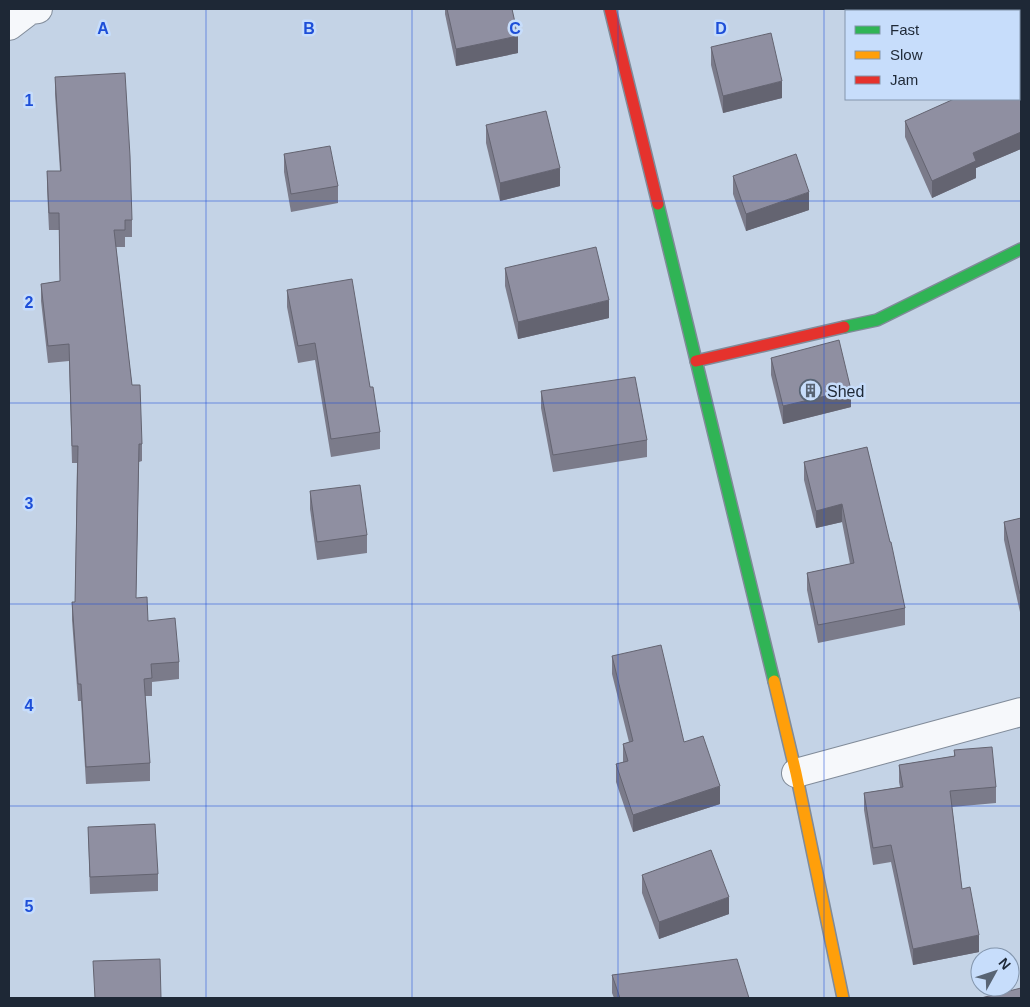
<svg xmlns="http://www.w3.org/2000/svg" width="1030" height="1007" font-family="Helvetica,sans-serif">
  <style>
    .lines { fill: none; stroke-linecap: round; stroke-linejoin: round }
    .street-casing { stroke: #808b99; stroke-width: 30 }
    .fast-casing { stroke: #808b99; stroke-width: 14 }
    .slow-casing { stroke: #808b99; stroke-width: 14 }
    .jam-casing { stroke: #808b99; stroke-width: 14 }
    .street { stroke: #f6f8fb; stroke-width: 28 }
    .fast { stroke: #30b455; stroke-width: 11 }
    .slow { stroke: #ff9f0a; stroke-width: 11 }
    .jam { stroke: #e5322d; stroke-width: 11 }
    .wall { fill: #7b7b8a }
    .shaded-wall { fill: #646471 }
    .building { fill: #8f8fa1; stroke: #646471 }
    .grid { fill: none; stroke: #1d4ed8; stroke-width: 1; stroke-opacity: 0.55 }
    .labels { text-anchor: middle; stroke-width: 5; stroke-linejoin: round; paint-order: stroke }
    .poi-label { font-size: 16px; fill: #1e2836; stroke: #c7ddfb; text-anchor: start }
    .grid-label { font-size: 16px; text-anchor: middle; font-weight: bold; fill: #1d4ed8; stroke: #c7ddfb; stroke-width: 5; stroke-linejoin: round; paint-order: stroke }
  </style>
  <rect width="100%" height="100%" fill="#c4d3e6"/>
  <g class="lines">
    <defs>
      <g id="street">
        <polyline points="9,26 30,10 38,9"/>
        <polyline points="796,773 1021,712"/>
      </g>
      <g id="fast">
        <polyline points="658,204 774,681"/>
        <polyline points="844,327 877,320 1021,249"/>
      </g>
      <polyline id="slow" points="774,681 796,773 843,998"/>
      <g id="jam">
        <polyline points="610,9 658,204"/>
        <polyline points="696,361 844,327"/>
      </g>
    </defs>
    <!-- street casing -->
    <use href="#street" class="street-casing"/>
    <!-- fast casing -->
    <use href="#fast" class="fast-casing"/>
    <!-- slow casing -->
    <use href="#slow" class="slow-casing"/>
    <!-- jam casing -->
    <use href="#jam" class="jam-casing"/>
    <!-- street -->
    <use href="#street" class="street"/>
    <!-- fast -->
    <use href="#fast" class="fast"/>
    <!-- slow -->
    <use href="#slow" class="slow"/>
    <!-- jam -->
    <use href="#jam" class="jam"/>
  </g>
  <!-- wall -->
  <g class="wall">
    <polygon points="445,9 512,9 518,53 456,66 445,14"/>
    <polygon points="711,47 782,98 723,113 711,65"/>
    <polygon points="1021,54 1021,149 976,168 976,178 932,198 905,137 905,121 1019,99"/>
    <polygon points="55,77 132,220 132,237 125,237 125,247 116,247 132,385 142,444 142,461 139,462 136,598 148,621 179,662 179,679 152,682 152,696 145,696 150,763 150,781 86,784 81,701 78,701 72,620 72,602 75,602 77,463 72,463 69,361 48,363 41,301 41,284 60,281 59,230 49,230 47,188 47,171 60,171 55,94"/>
    <polygon points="486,125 560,186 500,201 486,143"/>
    <polygon points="284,154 338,186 338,203 291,212 284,172"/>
    <polygon points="733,176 809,210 746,231 733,194"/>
    <polygon points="505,268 609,318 518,339 505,286"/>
    <polygon points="287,290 370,387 380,432 380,449 331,457 315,360 298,363 287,307"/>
    <polygon points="771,358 851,407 783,424 771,375"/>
    <polygon points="541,391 647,440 647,457 553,472 541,408"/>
    <polygon points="867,447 905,608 905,625 818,643 807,590 807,573 850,564 842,522 816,528 804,480 804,462"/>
    <polygon points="310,491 367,535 367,553 317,560 310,509"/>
    <polygon points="1021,518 1020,612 1004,540 1004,522"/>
    <polygon points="612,656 684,742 720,804 633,832 616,782 616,764 623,762 623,744 629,742 612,674"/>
    <polygon points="954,750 996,787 996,803 952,807 962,889 979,952 913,965 891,862 873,865 864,810 864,793 900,787 899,782 899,765 954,756"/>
    <polygon points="88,827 158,874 158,891 90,894"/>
    <polygon points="642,875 729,914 659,939 642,893"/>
    <polygon points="612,975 749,998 614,998 612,993"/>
  </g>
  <!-- shaded-wall -->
  <g class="shaded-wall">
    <polygon points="518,36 518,53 456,66 456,49"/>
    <polygon points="782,81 782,98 723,113 723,96"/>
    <polygon points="1021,132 1021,149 976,168 976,178 932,198 932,181 973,153"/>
    <polygon points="560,168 560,186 500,201 500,183"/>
    <polygon points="809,192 809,210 746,231 746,214"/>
    <polygon points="609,300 609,318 518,339 518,322"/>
    <polygon points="851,390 851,407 783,424 783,406"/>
    <polygon points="842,504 842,522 816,528 816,511"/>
    <polygon points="1020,594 1021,594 1021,611 1020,612"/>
    <polygon points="720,786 720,804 633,832 633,815"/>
    <polygon points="729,897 729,914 659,939 659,922"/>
    <polygon points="979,935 979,952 913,965 913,949"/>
  </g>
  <!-- building -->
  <g class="building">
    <polygon points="447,9 512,9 518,36 456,49"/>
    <polygon points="771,33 782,81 723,96 711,47"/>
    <polygon points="1021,54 1021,132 973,153 976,161 932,181 905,121 954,99 1019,99 1019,55"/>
    <polygon points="125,73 130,156 132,220 125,220 125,230 114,230 132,385 140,385 142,444 139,444 136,598 147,597 148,621 175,618 179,662 151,664 152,678 144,679 150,763 86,767 81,684 78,684 72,602 75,602 78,446 72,446 69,344 48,346 41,284 60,281 59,213 49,213 47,171 61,171 55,77"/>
    <polygon points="546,111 560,168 500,183 486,125"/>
    <polygon points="330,146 338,186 291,194 284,154"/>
    <polygon points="796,154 809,192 746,214 733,176"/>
    <polygon points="596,247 609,300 518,322 505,268"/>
    <polygon points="352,279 370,387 373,387 380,432 331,439 315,343 298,346 287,290"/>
    <polygon points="839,340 851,390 783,406 771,358"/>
    <polygon points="635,377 647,440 553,455 541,391"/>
    <polygon points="867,447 890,542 891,542 905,608 818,625 807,573 854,563 842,504 816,511 804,462"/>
    <polygon points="360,485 367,535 317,542 310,491"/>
    <polygon points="1021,518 1021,594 1020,594 1004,522"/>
    <polygon points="661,645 684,742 703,736 720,786 633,815 616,764 628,761 623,744 633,741 612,656"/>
    <polygon points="992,747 996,787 950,791 962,889 970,887 979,935 913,949 891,845 873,848 864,793 903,787 899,765 955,756 954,750"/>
    <polygon points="155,824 158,874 90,877 88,827"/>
    <polygon points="711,850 729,897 659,922 642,875"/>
    <polygon points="160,959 161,998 95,998 93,961"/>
    <polygon points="737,959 749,998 620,998 612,975"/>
    <polygon points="1021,988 1021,998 981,998"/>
  </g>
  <!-- grid -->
  <path class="grid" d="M206 9V998M412 9V998M618 9V998M824 9V998M9 201H1021M9 403H1021M9 604H1021M9 806H1021"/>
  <!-- icons -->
  <defs>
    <symbol id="building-ring" viewBox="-11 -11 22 22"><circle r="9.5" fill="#c7ddfb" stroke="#586474" stroke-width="1.5"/><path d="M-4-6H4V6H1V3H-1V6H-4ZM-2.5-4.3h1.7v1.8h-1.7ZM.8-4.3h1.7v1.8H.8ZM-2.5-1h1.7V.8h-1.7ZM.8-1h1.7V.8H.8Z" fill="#586474"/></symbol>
  </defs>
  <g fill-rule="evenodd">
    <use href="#building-ring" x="798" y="378" width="25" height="25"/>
  </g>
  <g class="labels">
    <!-- poi labels -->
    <g class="poi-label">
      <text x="827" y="397">Shed</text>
    </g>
  </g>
  <g class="grid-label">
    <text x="103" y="34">A</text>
    <text x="309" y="34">B</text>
    <text x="515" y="34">C</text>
    <text x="721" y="34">D</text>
    <text x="29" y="106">1</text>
    <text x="29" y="308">2</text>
    <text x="29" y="509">3</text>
    <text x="29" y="711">4</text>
    <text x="29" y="912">5</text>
  </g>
  <!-- border -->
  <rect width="1030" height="1007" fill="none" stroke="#1e2836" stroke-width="20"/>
  <!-- legend -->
  <rect x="845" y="10" width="175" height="90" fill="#c7ddfb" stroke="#8395ac"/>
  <rect x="855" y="26" width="25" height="8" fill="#30b455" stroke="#8395ac"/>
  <text x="890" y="35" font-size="15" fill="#1e2836">Fast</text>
  <rect x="855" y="51" width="25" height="8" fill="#ff9f0a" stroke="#8395ac"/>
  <text x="890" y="60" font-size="15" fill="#1e2836">Slow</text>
  <rect x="855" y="76" width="25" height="8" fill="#e5322d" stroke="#8395ac"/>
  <text x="890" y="85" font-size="15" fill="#1e2836">Jam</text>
  <!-- north arrow -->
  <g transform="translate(995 972) rotate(50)"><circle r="24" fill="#c7ddfb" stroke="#8395ac"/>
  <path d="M0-4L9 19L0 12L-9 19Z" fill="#586474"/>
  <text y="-8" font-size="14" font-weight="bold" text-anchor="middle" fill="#1e2836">N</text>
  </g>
</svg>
